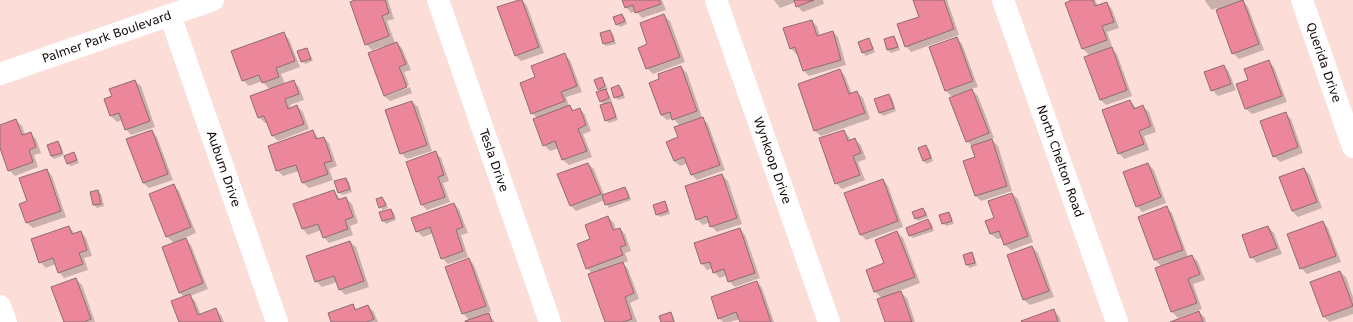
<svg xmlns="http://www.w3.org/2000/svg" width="1353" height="322" font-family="'DejaVu Sans',sans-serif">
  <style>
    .shadow { fill: #0003 }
    .building { fill: #ec879b; stroke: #8e6c71 }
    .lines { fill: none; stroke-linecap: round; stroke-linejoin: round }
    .street { stroke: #fff; stroke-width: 22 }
    .secondary { stroke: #fff; stroke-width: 22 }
    .labels { text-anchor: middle; stroke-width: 3; stroke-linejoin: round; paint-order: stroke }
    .street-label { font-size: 12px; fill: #130806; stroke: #fff }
  </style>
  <rect width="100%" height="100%" fill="#fcddd8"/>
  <!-- shadow -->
  <g class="shadow">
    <polygon points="358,0 388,0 394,19 387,21 395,43 397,43 402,48 411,70 404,72 409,85 386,94 386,96 410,87 412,93 390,101 384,96 385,47 384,46 372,50 366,44"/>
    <polygon points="522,0 527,6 544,53 521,61 516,56"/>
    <polygon points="623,0 662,0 666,10 642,18 636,11 631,13 626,7"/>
    <polygon points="774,0 823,0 824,4 803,12 797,6 796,2 780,8"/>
    <polygon points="914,0 947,0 959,35 911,52 906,46 920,17"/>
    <polygon points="1069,0 1095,0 1098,6 1106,3 1112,9 1119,28 1107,32 1112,46 1110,47 1117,54 1132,96 1106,105 1101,100 1090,56 1083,49 1070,2"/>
    <polygon points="1205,0 1242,0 1248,7 1264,50 1239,59 1233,53 1217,8 1212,10 1207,4"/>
    <polygon points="622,15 625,18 627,24 620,27 617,24"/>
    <polygon points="664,16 670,21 685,62 653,74 647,68 649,45"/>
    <polygon points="811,21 817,26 820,36 833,32 838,37 846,65 809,76 804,71 798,54 796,54 791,48"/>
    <polygon points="610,31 613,34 616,44 606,46 604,44"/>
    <polygon points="283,33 289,39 300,67 281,74 285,84 293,81 299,87 304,100 290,105 291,109 297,106 303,112 309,129 278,141 272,135 268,122 265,123 259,117 270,90 262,81 249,86 243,80"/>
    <polygon points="893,37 896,40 900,50 891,53 888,50 885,40"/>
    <polygon points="957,38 962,44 978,87 971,89 978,96 994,138 991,139 998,146 1012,191 981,201 975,195 976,158 973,147 967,141 953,98 946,91"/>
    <polygon points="868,39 871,42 875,52 866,56 863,53 859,43"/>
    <polygon points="307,49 309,52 313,61 305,64 302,61"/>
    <polygon points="564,55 570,60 582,92 566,97 569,106 575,111 580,109 585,115 591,131 583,134 592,157 569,165 563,160 559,148 550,151 544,145 537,118 532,113 536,78"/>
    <polygon points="1268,61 1274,67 1287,102 1252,114 1246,109 1237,85 1249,80"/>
    <polygon points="1224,66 1229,72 1236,90 1218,96 1212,90"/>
    <polygon points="681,67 687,73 702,117 701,117 708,124 725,170 697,180 691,174 688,163 680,166 674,161 680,126 673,118 667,120 661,115 660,80"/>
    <polygon points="840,70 845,76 852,94 857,92 863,98 870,119 821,136 815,131 799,85"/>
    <polygon points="601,78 604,81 608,89 606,90 608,93 612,101 609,102 613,106 618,120 609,123 606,120 604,105 601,101 601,91 599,89"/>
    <polygon points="135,81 141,86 155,127 131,135 126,129 122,120 117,122 111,116 105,99 113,96"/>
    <polygon points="619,86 622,89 625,98 618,100 615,97"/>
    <polygon points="889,95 892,98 896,111 883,116 880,113 876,99"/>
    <polygon points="1130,101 1137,109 1143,107 1149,112 1156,132 1144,136 1149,150 1124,159 1119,153"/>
    <polygon points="412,102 418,107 432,151 407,159 401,153"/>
    <polygon points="1285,113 1291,119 1303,153 1280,162 1274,156"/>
    <polygon points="16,120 22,126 25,135 30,133 36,139 41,153 34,155 38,167 15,176 9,170 0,145 0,126"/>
    <polygon points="152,131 157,137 173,180 149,188 143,183"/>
    <polygon points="313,131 319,139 324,138 329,143 337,166 329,169 333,180 309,188 303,183 299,171 283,176 277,170"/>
    <polygon points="844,131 849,137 851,141 855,140 861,145 866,159 858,162 865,180 842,189 836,183"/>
    <polygon points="58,143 61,145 64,155 54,159 51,156 48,146"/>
    <polygon points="926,146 929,149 933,161 926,164 924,161"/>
    <polygon points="435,152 441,158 449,181 443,183 450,202 427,210 422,205"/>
    <polygon points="73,153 76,156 79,163 71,166 68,164"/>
    <polygon points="588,164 594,169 604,195 625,189 628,191 631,200 609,208 605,200 576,211 571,206 559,175"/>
    <polygon points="1148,164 1154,170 1166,203 1142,212 1137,206"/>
    <polygon points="1304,169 1310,175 1322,208 1298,217 1292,211 1280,178"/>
    <polygon points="47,170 52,176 66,217 33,228 27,223 28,201"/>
    <polygon points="722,175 728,181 742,224 717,232 711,226 710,222 703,225 697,219"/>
    <polygon points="346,179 349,182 352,192 342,195 339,192"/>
    <polygon points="883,180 888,186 903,227 866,240 860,234"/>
    <polygon points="174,186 179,191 196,233 184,238 191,245 208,289 190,296 195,301 201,315 215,309 221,315 224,322 180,322 184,297 179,292 174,243 167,237 151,195"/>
    <polygon points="98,191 101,194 104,206 97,208 94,205 92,193"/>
    <polygon points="334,191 341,200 346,198 352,204 358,223 350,226 353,235 329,243 324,237 321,230 308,235 303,229 294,205"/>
    <polygon points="1012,194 1018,199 1033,242 1011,250 1005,245 1002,238 997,239 991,234 987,222 995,219"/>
    <polygon points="382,198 385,201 388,208 383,210 380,207"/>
    <polygon points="664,202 667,205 670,214 660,217 657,214"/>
    <polygon points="454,204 459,209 468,233 461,235 468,257 448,264 442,258 434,233 423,237 417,231"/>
    <polygon points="1167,208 1172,213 1188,257 1192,256 1198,262 1205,280 1193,284 1202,309 1178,318 1172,312 1157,269 1162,267 1155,260"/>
    <polygon points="923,209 926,212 928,217 918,221 916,218"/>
    <polygon points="391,210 394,213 396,220 386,224 383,221"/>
    <polygon points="949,213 951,216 954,224 946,226 943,223"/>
    <polygon points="608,217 614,223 616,230 620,229 625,234 631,251 625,253 628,261 623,263 628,269 639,299 630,303 637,322 607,322 593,274 587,268 591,239"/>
    <polygon points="928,221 931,223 934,231 913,238 910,236 908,228"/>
    <polygon points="1323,222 1328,228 1341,262 1307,274 1301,268"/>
    <polygon points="69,227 75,234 81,232 86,238 92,256 84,258 88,270 64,278 59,272 56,264 46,268 40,262"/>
    <polygon points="1268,227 1274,233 1282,254 1257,263 1251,257"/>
    <polygon points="740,229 745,235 760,278 735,287 729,281 727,275 720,278 714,272 713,268 707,270 702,264 695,244"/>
    <polygon points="897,232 903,238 920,283 899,291 907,298 915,322 886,322 882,298 875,292 867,270 885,264"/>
    <polygon points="350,242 356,247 369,287 345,295 340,289 337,282 322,287 316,281"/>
    <polygon points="1032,247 1038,253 1054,297 1030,305 1024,300 1008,256"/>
    <polygon points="971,253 974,256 977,265 970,268 967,265"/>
    <polygon points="469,259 474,265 491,311 487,313 495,322 466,322 469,320 463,313"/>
    <polygon points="1340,272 1346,277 1353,297 1353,314 1329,322 1324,317 1311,282"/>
    <polygon points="76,279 82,285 95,322 65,322"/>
    <polygon points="757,282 762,288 774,322 741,322 740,319 730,322 723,322 719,318"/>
    <polygon points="353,305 357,310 368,306 374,312 378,322 332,322"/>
    <polygon points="1054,311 1059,316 1061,322 1023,322"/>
    <polygon points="1199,312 1205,318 1206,322 1172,322"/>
    <polygon points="671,313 673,316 675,322 662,322"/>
  </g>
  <!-- building -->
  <g class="building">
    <polygon points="355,0 385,0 389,13 382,16 389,36 365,45 350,2"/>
    <polygon points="519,0 522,0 539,47 515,56 497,7"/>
    <polygon points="622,0 659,0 661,4 635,13 633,5 625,8"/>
    <polygon points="794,0 814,0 796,7"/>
    <polygon points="913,0 944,0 954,29 905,47 897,24 919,17"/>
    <polygon points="1072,0 1093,0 1095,6 1107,2 1114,22 1102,26 1107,40 1082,49 1065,3"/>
    <polygon points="1243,0 1259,44 1232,54 1216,10"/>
    <polygon points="622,14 625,21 616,25 613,17"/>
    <polygon points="664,14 680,57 646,69 638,48 647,44 640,23"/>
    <polygon points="812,20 817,36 833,31 841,60 803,71 795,47 790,49 783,28"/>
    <polygon points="610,30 614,41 603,44 600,33"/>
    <polygon points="284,32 295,61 276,68 279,77 262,83 259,75 242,81 231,51"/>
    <polygon points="894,36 898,47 887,50 884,39"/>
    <polygon points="957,37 973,81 945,91 929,47"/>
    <polygon points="869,38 873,49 862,53 858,42"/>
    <polygon points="397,42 406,64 399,67 407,87 384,96 368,53"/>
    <polygon points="1112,47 1127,90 1100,100 1084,57"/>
    <polygon points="307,48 311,59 301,62 297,51"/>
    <polygon points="565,53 577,86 561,92 565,101 531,114 520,83 535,77 531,66"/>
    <polygon points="1269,60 1282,96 1245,109 1236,84 1248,80 1244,69"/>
    <polygon points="1224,65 1231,84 1211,91 1204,72"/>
    <polygon points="681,66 697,111 672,120 670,112 661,115 649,83 659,79 658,74"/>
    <polygon points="840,69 849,94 857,91 865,113 814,131 798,84"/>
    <polygon points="602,77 605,86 598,90 594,80"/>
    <polygon points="135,80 150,121 125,130 119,113 110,116 104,99 112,96 109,89"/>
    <polygon points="294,80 299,94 285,99 288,109 297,105 304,124 272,136 264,116 258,118 250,96"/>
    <polygon points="619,85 623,95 614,98 611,88"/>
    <polygon points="606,89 609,98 600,102 596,92"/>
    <polygon points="972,89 989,133 966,142 949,98"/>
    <polygon points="889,94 894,108 879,113 874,99"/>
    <polygon points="1130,100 1134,109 1143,105 1151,126 1139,131 1144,144 1118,154 1102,110"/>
    <polygon points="412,101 427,145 400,154 385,110"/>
    <polygon points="611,102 616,117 605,121 600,105"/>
    <polygon points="570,105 572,111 580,108 586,125 578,129 587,151 562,160 555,141 543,146 533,119"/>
    <polygon points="1286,112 1298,147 1273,157 1260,121"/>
    <polygon points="703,117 720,165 691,175 684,157 674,161 666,142 678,137 674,127"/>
    <polygon points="16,119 22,135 31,132 36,147 29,150 33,162 8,171 0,148 0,125"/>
    <polygon points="152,130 168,174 143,183 126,139"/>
    <polygon points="313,130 316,139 324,137 332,161 324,163 328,174 302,183 296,165 276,171 268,146"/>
    <polygon points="844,130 848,141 855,138 861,153 853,156 860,175 835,184 819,138"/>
    <polygon points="992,139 1007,186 975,196 963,161 975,157 971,146"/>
    <polygon points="58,141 62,153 51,156 47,145"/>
    <polygon points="926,145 931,158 923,161 918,148"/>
    <polygon points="436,151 444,175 438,177 445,197 421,205 406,162"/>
    <polygon points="74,152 77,160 67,164 64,156"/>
    <polygon points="588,163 601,194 570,206 557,174"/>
    <polygon points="1148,163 1161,197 1136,207 1123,172"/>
    <polygon points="1304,168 1317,202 1292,211 1279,177"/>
    <polygon points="47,169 61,211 26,223 19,204 27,201 19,178"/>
    <polygon points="722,174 737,218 710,227 707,216 696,220 685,186"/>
    <polygon points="346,178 350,189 338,193 334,181"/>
    <polygon points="883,179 898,221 860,235 844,193"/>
    <polygon points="174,184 191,227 166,237 149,194"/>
    <polygon points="625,187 629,198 605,205 602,195"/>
    <polygon points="98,190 101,204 93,205 90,192"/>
    <polygon points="334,190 338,200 346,197 353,217 345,220 348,229 323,238 318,224 302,229 293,204"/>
    <polygon points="1012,193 1028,236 1004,245 999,231 990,234 985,221 994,218 988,201"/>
    <polygon points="382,197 386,205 379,208 376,199"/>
    <polygon points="665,201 668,211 656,215 653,205"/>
    <polygon points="454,203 463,227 456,230 463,251 441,259 430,227 416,232 411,218"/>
    <polygon points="1167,206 1183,250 1154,260 1138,217"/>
    <polygon points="923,208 926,215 915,219 912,212"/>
    <polygon points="391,209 394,218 382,221 379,212"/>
    <polygon points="949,212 952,221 942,224 939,215"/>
    <polygon points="608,216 613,230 620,228 626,245 620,247 623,255 586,269 577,244 590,239 585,225"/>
    <polygon points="928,219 932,228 909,236 906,228"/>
    <polygon points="1323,221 1336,256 1300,269 1287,234"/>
    <polygon points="69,226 72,234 81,231 87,250 79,253 83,264 58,273 53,258 39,263 31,239"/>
    <polygon points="1268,226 1277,248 1250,258 1242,235"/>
    <polygon points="740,228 755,273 728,282 724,269 713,273 710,262 701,264 694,243"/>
    <polygon points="897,231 915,277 874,292 866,270 884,263 875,240"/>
    <polygon points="186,238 203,283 179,293 162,247"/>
    <polygon points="350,241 364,281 339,290 334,276 315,282 306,256"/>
    <polygon points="1032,246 1049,291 1023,300 1007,255"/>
    <polygon points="972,252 975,263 966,265 963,255"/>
    <polygon points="1192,255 1200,274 1188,279 1197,303 1171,312 1155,268"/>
    <polygon points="469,258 486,306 462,314 445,267"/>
    <polygon points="623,262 634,293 625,297 632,319 623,322 605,322 588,274"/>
    <polygon points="1340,271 1353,306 1323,317 1310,282"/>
    <polygon points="76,278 91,319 84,322 64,322 51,287"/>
    <polygon points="757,281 771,322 740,322 736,312 718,319 711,297"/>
    <polygon points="901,291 912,322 885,322 877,299"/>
    <polygon points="190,294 198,315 216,308 221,322 179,322 171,301"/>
    <polygon points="353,304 355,310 368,305 374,319 367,322 331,322 328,313"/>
    <polygon points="1054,309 1058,322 1022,322 1021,321"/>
    <polygon points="1199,311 1203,322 1170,322"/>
    <polygon points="671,312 674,322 661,322 659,316"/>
    <polygon points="489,313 492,322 465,322 465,321"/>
  </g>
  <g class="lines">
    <!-- street -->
    <g class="street">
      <path id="s1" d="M438 0 550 322"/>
      <path id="s2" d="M716 0 829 322"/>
      <path id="s3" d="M1302 0 1353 147"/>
      <path id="s4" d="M170 15 277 322"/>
      <polyline points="0,306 6,322"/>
    </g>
    <!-- secondary -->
    <g class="secondary">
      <path id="s5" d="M1003 0 1117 322"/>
      <path id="s6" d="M0 74 213 0"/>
    </g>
  </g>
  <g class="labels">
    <!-- street labels -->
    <g class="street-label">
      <text dy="4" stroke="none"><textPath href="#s6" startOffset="113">Palmer Park Boulevard</textPath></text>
      <text dy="4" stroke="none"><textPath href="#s3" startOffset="66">Querida Drive</textPath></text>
      <text dy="4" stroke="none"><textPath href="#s1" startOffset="170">Tesla Drive</textPath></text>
      <text dy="4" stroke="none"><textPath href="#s2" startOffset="170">Wynkoop Drive</textPath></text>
      <text dy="4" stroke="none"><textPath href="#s5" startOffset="171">North Chelton Road</textPath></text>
      <text dy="4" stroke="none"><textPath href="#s4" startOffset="163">Auburn Drive</textPath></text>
    </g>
  </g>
</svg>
